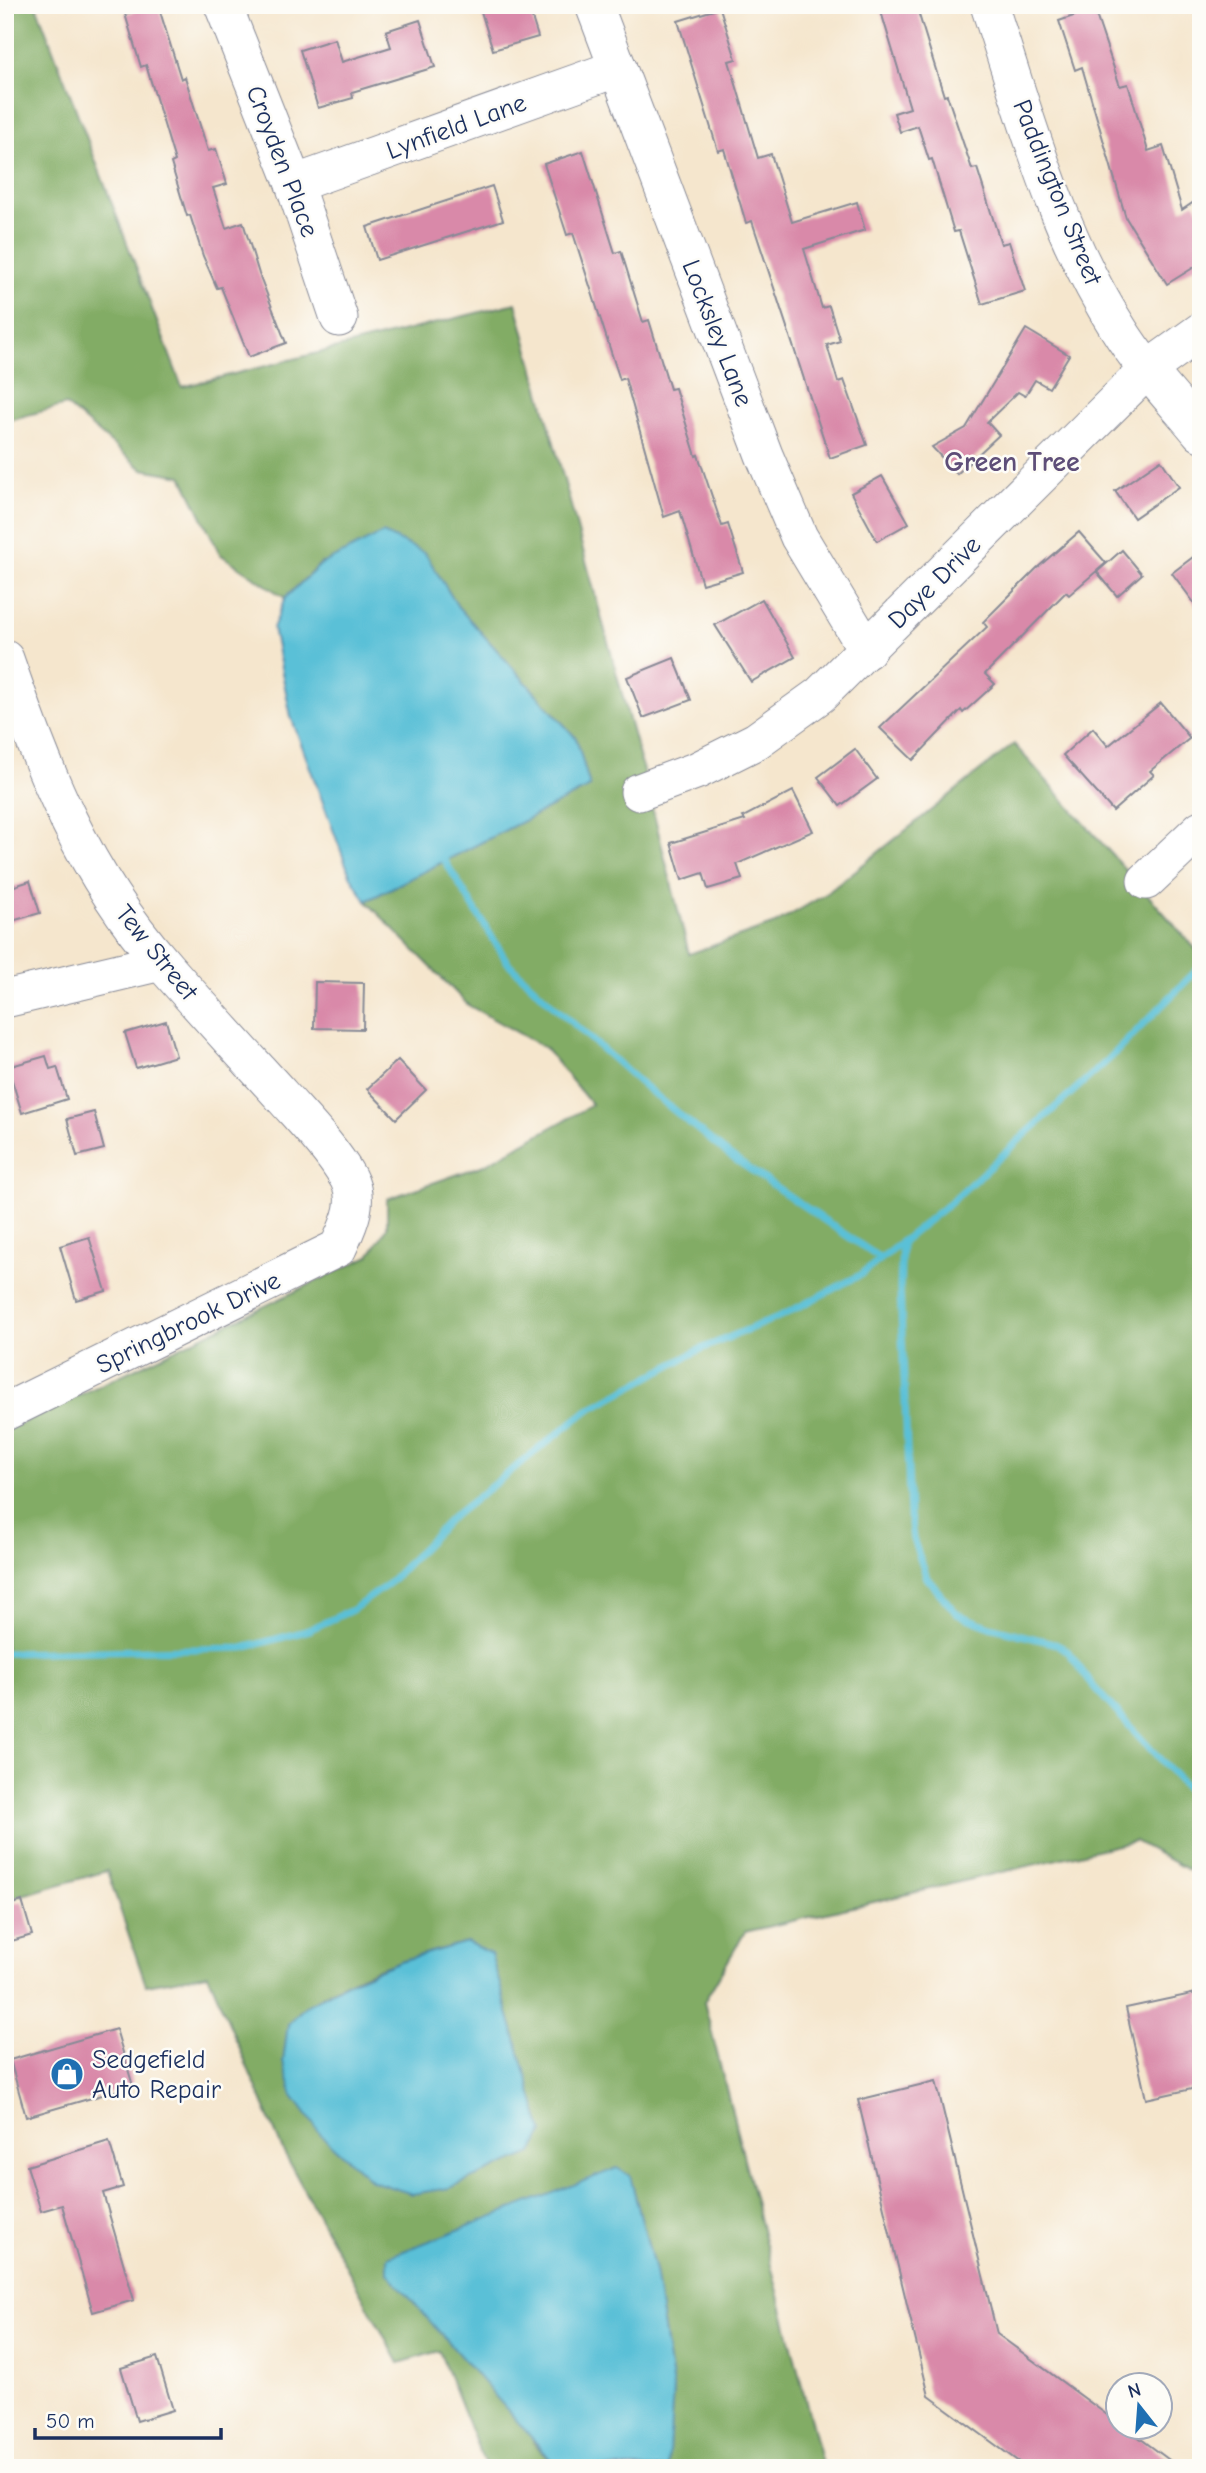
<svg xmlns="http://www.w3.org/2000/svg" width="1206" height="2473" font-family="'Comic Neue',sans-serif">
  <style>
    .forest { fill: #82ac65; stroke: #4e6e62; stroke-width: 2; fill-rule: evenodd }
    .water { fill: #5ac0d7; stroke: #3a789a; stroke-width: 2 }
    .lines { fill: none; stroke-linecap: round; stroke-linejoin: round }
    .stream { stroke: #5ac0d7; stroke-width: 7 }
    .building { fill: #d989a9 }
    .minor-casing { stroke: #888a96; stroke-width: 39 }
    .minor { stroke: #fff; stroke-width: 37 }
    .labels { text-anchor: middle; stroke-width: 5; stroke-linejoin: round; paint-order: stroke }
    .street-label { font-size: 26px; fill: #1b2f5e; stroke: #fdfcf7 }
    .poi-label { font-size: 26px; fill: #1b2f5e; stroke: #fdfcf7; text-anchor: start }
    .neighbourhood-label { font-size: 28px; font-weight: bold; fill: #5e4e78; stroke: #fdfcf7 }
  </style>
  <rect width="100%" height="100%" fill="#fdfcf7"/>
  <filter id="ink" filterUnits="userSpaceOnUse"><feTurbulence type="fractalNoise" baseFrequency=".0143" numOctaves="2"/><feDisplacementMap in="SourceGraphic" scale="14" xChannelSelector="R" yChannelSelector="G"/><feConvolveMatrix kernelMatrix="1 2 1 2 8 2 1 2 1" color-interpolation-filters="sRGB"/></filter>
  <filter id="wash" filterUnits="userSpaceOnUse"><feTurbulence type="fractalNoise" baseFrequency=".00686" numOctaves="4" result="noise"/><feDisplacementMap in="SourceGraphic" scale="28" xChannelSelector="R" yChannelSelector="G"/><feGaussianBlur stdDeviation="1.57" result="paint"/><feColorMatrix in="noise" values="0 0 0 0 0 0 0 0 0 0 0 0 0 0 0 0 0 1.4 0 .05"/><feComposite in="paint" operator="in"/></filter>
  <g filter="url(#wash)">
    <rect width="100%" height="100%" fill="#f5e6cd"/>
    <!-- forest -->
    <path class="forest" d="M5 5H36L182 387 516 303 642 767 689 954 775 924 826 894 1014 744 1201 955V1877L1135 1841 745 1932 704 2002 823 2468H668L673 2388 655 2271 630 2176 533 2442 558 2468H486L439 2351 399 2363 284 2153 208 1974 146 1985 107 1871 5 1900V1431L369 1256 387 1228V1199L484 1165 592 1105 545 1048 468 1005 366 901 590 787 576 738 458 607 425 554 321 563 285 598 220 554 182 476 142 469 66 405 5 421ZM467 1942 288 2024C333 1976 406 1959 467 1942Z"/>
    <!-- water -->
    <g class="water">
      <polygon points="383,533 425,553 458,607 576,738 590,787 366,901 350,875 291,717 273,628 285,598 321,564"/>
      <polygon points="467,1942 491,1954 543,2132 532,2153 449,2188 412,2194 372,2181 323,2137 293,2096 283,2062 288,2024 304,2007 349,1982 400,1961"/>
      <polygon points="617,2168 630,2176 655,2271 673,2388 668,2468 558,2468 388,2273 388,2257"/>
    </g>
    <g class="lines">
      <!-- stream -->
      <g class="stream">
        <polyline points="445,852 445,861 508,963 557,1009 638,1081 729,1155 881,1259"/>
        <polyline points="902,1241 900,1289 910,1515 913,1539 927,1578 957,1614 990,1627 1053,1643 1067,1650 1092,1685 1201,1804"/>
        <polyline points="5,1653 243,1648 306,1631 352,1610 387,1585 451,1518 588,1410 699,1350 785,1314 862,1274 946,1206 1108,1060 1201,966"/>
      </g>
    </g>
    <g id="blocks">
      <!-- building -->
      <g class="building">
        <polygon points="154,5 158,5 181,79 185,77 208,151 216,149 227,184 213,188 226,228 243,222 259,274 286,343 249,357 221,287 217,288 203,256 190,215 187,216 171,163 175,161 146,65 141,67 125,14"/>
        <polygon points="479,5 528,5 538,37 493,50"/>
        <polygon points="879,5 916,5 944,96 947,95 972,169 977,168 1001,244 1009,242 1025,291 982,304 959,231 954,232 932,159 929,160 918,126 900,132 894,113 910,108"/>
        <polygon points="720,8 736,59 729,61 758,158 771,154 792,222 857,202 865,230 804,249 822,308 829,306 840,341 827,345 838,382 844,380 867,445 830,458 752,221 746,223 724,149 718,151 678,21"/>
        <polygon points="1094,9 1120,86 1128,84 1148,151 1163,146 1182,210 1194,202 1201,213 1201,263 1167,284 1126,218 1082,67 1075,70 1059,21"/>
        <polygon points="420,20 435,67 352,92 353,98 318,108 300,50 335,39 342,62 391,47 386,31"/>
        <polygon points="583,151 615,253 621,251 643,322 649,320 670,389 675,388 696,456 698,455 722,526 728,524 743,572 702,584 680,511 664,517 625,378 620,380 573,233 567,235 544,164"/>
        <polygon points="492,186 503,220 377,260 367,227"/>
        <polygon points="1026,329 1069,355 1049,388 1035,380 1025,396 1018,392 987,422 999,435 957,474 932,447 966,428"/>
        <polygon points="1161,460 1179,487 1134,518 1115,491"/>
        <polygon points="882,476 909,523 877,541 851,493"/>
        <polygon points="1079,532 1106,563 1069,595 1066,592 985,674 995,684 963,713 961,710 913,760 880,728 987,627 983,622 1037,568"/>
        <polygon points="1122,550 1142,574 1117,596 1097,572"/>
        <polygon points="1201,551 1201,612 1172,573"/>
        <polygon points="762,599 795,657 751,682 715,625"/>
        <polygon points="674,658 691,700 643,718 627,677"/>
        <polygon points="1161,703 1190,738 1150,771 1154,775 1113,811 1063,755 1093,728 1108,746"/>
        <polygon points="855,749 877,779 840,806 818,777"/>
        <polygon points="793,791 813,831 737,864 742,879 708,889 703,873 682,880 671,843 745,820 743,817"/>
        <polygon points="30,881 40,913 5,923 5,889"/>
        <polygon points="315,982 364,983 363,1029 314,1028"/>
        <polygon points="166,1021 176,1056 136,1068 125,1033"/>
        <polygon points="46,1056 50,1069 57,1067 67,1099 22,1113 8,1067"/>
        <polygon points="398,1060 426,1090 396,1119 367,1089"/>
        <polygon points="94,1112 104,1149 77,1156 67,1119"/>
        <polygon points="89,1237 106,1291 76,1300 60,1246"/>
        <polygon points="22,1901 32,1935 5,1943 5,1906"/>
        <polygon points="1201,1992 1201,2087 1146,2099 1126,2008"/>
        <polygon points="116,2029 133,2086 26,2117 10,2060"/>
        <polygon points="936,2081 997,2334 1118,2423 1118,2427 1125,2427 1180,2468 1027,2468 929,2396 858,2100"/>
        <polygon points="109,2141 123,2187 103,2193 134,2300 93,2312 62,2205 41,2211 27,2166"/>
        <polygon points="157,2357 173,2410 137,2421 121,2368"/>
      </g>
    </g>
  </g>
  <g filter="url(#ink)">
    <use href="#blocks" fill-opacity="0" stroke="#888a96" stroke-width="2"/>
    <g class="lines">
      <defs>
        <g id="minor">
          <polyline points="223,5 294,184 339,318"/>
          <polyline points="594,5 764,455 799,537 867,650"/>
          <path d="M989 5C1025 114 1055 230 1118 328 1141 366 1173 399 1201 433"/>
          <polyline points="294,184 618,68"/>
          <path d="M5 659C45 774 82 871 163 964 202 1009 242 1052 281 1095 304 1121 331 1148 348 1178 361 1202 348 1226 338 1248L5 1412"/>
          <polyline points="639,792 698,770 756,741 820,695 1148,369 1201,331"/>
          <polyline points="1146,881 1201,829"/>
          <polyline points="5,999 161,962"/>
        </g>
      </defs>
      <!-- minor casing -->
      <use href="#minor" class="minor-casing"/>
      <!-- minor -->
      <use href="#minor" class="minor"/>
    </g>
  </g>
  <!-- icons -->
  <defs>
    <symbol id="shop-disc" viewBox="-11 -11 22 22"><circle r="9.5" fill="#1f6fb2" stroke="#fdfcf7"/><path d="M-5-2.5h2.3a2.7 3.5 0 0 1 5.4 0H5L5.5 6h-11ZM-1.5-2.5h3a1.5 2.3 0 0 0-3 0Z" fill="#fff"/></symbol>
  </defs>
  <g fill-rule="evenodd">
    <use href="#shop-disc" x="48" y="2055" width="38" height="38"/>
  </g>
  <g class="labels">
    <!-- street labels -->
    <g class="street-label">
      <text transform="translate(456 126) rotate(-20)" y="9">Lynfield Lane</text>
      <text transform="translate(283 161) rotate(69)" y="9">Croyden Place</text>
      <text transform="translate(1058 192) rotate(68)" y="9">Paddington Street</text>
      <text transform="translate(718 333) rotate(69)" y="9">Locksley Lane</text>
      <text transform="translate(934 582) rotate(-45)" y="9">Daye Drive</text>
      <text transform="translate(157 952) rotate(51)" y="9">Tew Street</text>
      <text transform="translate(188 1322) rotate(-26)" y="9">Springbrook Drive</text>
    </g>
    <!-- poi labels -->
    <g class="poi-label">
      <text x="92" y="2068">Sedgefield<tspan x="92" dy="30">Auto Repair</tspan></text>
    </g>
    <!-- neighbourhood labels -->
    <g class="neighbourhood-label">
      <text x="1012" y="471">Green Tree</text>
    </g>
  </g>
  <!-- margin -->
  <rect width="1206" height="2473" fill="none" stroke="#fdfcf7" stroke-width="28"/>
  <!-- north arrow -->
  <g transform="translate(1139 2406) rotate(343)"><circle r="33" fill="#fdfcf7" stroke="#a3aaba" stroke-width="2"/>
  <path d="M0-5L12 26L0 18L-12 26Z" fill="#1f6fb2"/>
  <text y="-10" font-size="19" font-weight="bold" text-anchor="middle" fill="#1b2f5e">N</text>
  </g>
  <!-- scale -->
  <path d="M35 2428v10h186v-10" fill="none" stroke="#1b2f5e" stroke-width="3.5"/>
  <text x="46" y="2428" font-size="21" fill="#1b2f5e" stroke="#fdfcf7" stroke-width="5" paint-order="stroke">50 m</text>
</svg>
